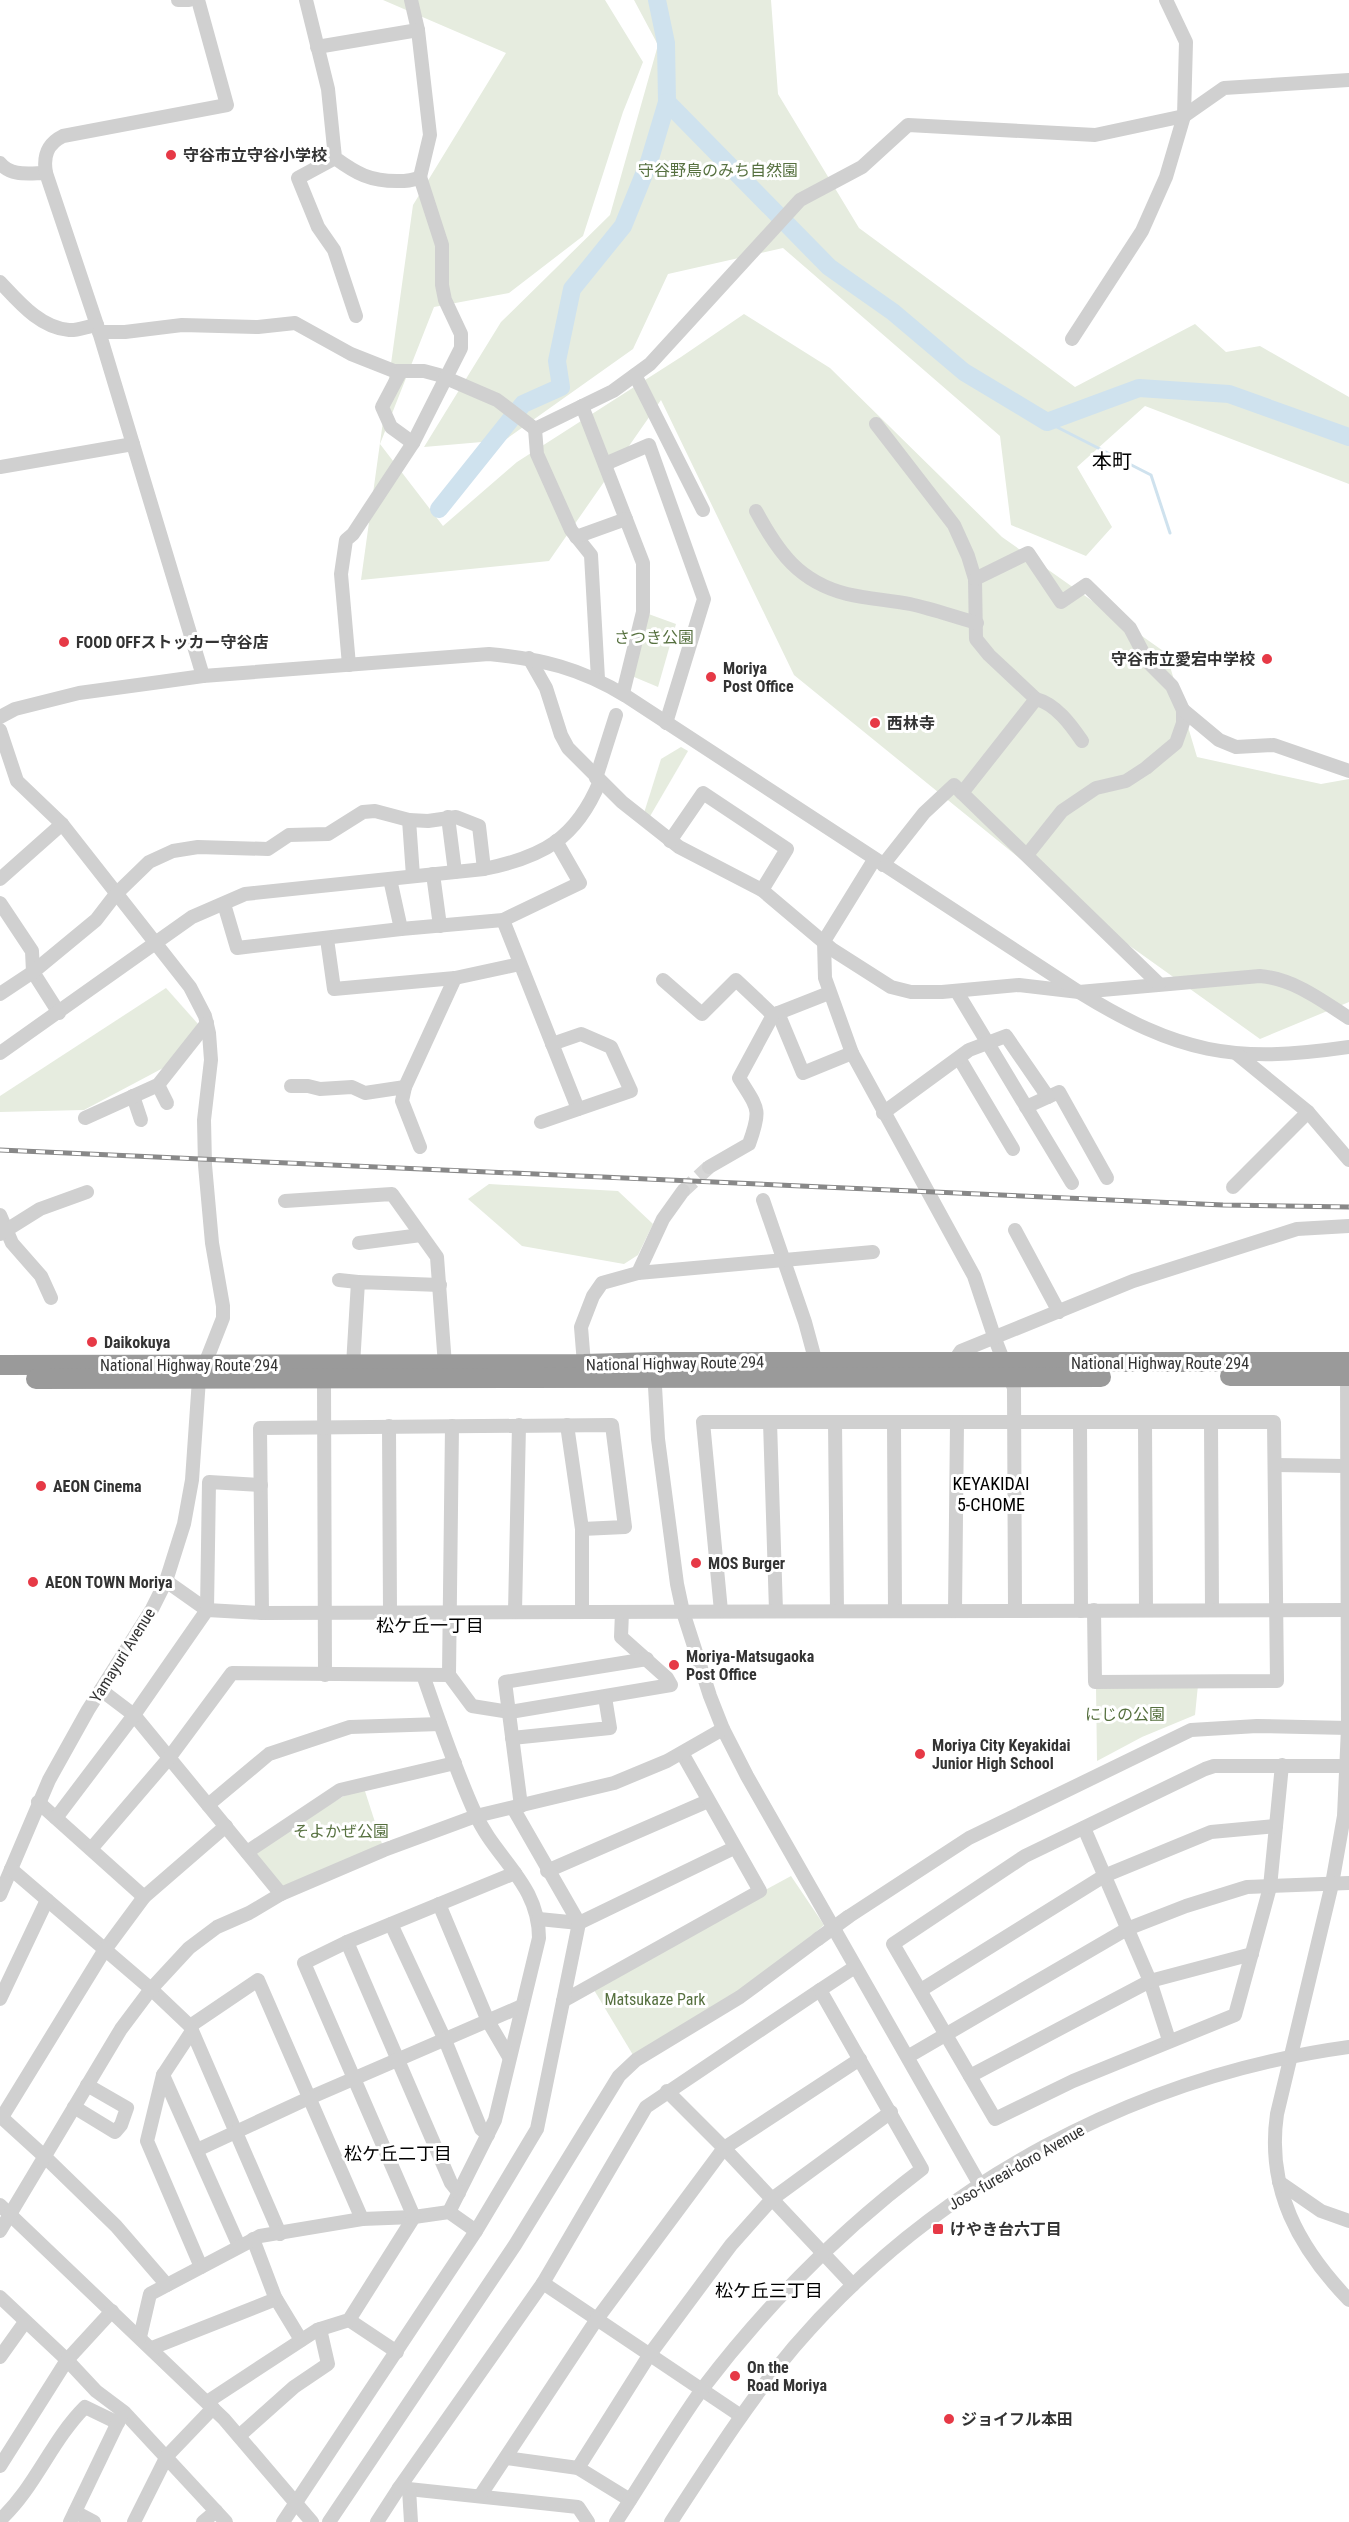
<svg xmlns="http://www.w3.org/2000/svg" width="1349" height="2522" font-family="'Roboto Condensed','Noto Sans JP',sans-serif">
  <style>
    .green { fill: #e6ecdf }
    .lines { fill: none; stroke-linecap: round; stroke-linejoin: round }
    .stream { stroke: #cfe2ee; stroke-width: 3 }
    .river { stroke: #cfe2ee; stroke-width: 18 }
    .minor-tunnel { stroke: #d6d6d6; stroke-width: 14; stroke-dasharray: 14 7; stroke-linecap: butt }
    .minor { stroke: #d0d0d0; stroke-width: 14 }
    .highway { stroke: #9a9a9a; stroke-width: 20 }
    .rail-casing { stroke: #888; stroke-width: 5 }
    .rail { stroke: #fff; stroke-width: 3; stroke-dasharray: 9; stroke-linecap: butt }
    .minor-bridge { stroke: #d0d0d0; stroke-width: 14 }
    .poi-dot { fill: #e63946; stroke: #fff; stroke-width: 2 }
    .labels { text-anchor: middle; stroke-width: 6; stroke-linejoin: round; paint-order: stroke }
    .poi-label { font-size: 16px; font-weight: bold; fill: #333; stroke: #fff; text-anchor: start }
    .park-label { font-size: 16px; fill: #56703f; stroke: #fff }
    .street-label { font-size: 16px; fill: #333; stroke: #fff }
    .neighbourhood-label { font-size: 18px; fill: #000; stroke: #fff }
    .quarter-label { font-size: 20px; fill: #000; stroke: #fff }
  </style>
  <rect width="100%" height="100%" fill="#fff"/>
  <!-- green -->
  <g class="green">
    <polygon points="383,0 605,0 643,62 623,112 583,236 509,293 434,307 380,444 443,526 517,462 681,357 744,314 830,368 1002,537 1166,653 1197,757 1321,784 1349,779 1349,1002 1260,1039 1109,931 794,675 661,400 549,561 361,580 413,205 506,53"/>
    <polygon points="634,0 771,0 778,94 859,228 1075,387 1195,324 1226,352 1260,346 1349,397 1349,484 1145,406 1077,467 1112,527 1086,556 1011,525 1000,436 783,248 668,274 633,349 505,440 424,447 501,322 610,215 658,45"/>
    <polygon points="643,612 676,624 658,687 627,674"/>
    <polygon points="681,747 688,751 649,818 644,813 661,759"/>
    <polygon points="166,988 198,1024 165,1067 84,1110 0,1112 0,1096"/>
    <polygon points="489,1184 618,1191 653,1224 638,1255 624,1264 522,1246 468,1199"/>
    <polygon points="1198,1685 1195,1715 1142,1737 1097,1761 1096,1687"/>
    <polygon points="363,1785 384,1850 281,1894 247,1852"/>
    <polygon points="791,1876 824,1925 740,1997 636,2060 591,1985"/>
  </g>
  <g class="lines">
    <!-- stream -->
    <polyline class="stream" points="1047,422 1151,475 1170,533"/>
    <!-- river -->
    <g class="river">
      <polyline points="657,0 666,43 667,102 829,267 893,312 964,372 1047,422 1139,388 1229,394 1349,437"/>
      <polyline points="439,509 523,404 561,387 557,361 572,289 623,226 649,162 667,102"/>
    </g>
    <!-- minor-tunnel -->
    <polyline class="minor-tunnel" points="683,1191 709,1167"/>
    <!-- minor -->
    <g class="minor">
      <polyline points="178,0 189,0"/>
      <path d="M306 0 328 89 335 158C357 174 370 181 397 181 405 181 413 181 420 177L430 135 418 30 411 0"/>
      <polyline points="317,47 418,30"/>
      <polyline points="335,158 298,178 318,227 334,250 356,316"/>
      <path d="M0 163C11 177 30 173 46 173L97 325 203 676"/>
      <path d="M46 173C43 156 47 144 63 136L227 105 198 0"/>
      <path d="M0 282C18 301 40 328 69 330 77 331 88 326 97 325"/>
      <polyline points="99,332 125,332 182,325 258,327 295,323 351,354 394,371 424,371 439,375 497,400 535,429 613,391 650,364 800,200 862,167 908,125 1095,135 1184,116 1224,88 1349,80"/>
      <polyline points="1072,339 1142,231 1166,177 1184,116 1186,42 1166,0"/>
      <polyline points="401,371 382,407 391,427 413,443"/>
      <polyline points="635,375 703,510"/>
      <polyline points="582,406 643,563 643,612 623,693"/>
      <polyline points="876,424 954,525 968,556 975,579 976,639 989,655 1036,699 962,793 954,785 924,813 883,865"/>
      <polyline points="535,429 537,454 571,530 591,555 598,679"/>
      <polyline points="605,464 649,445 704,599 666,723"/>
      <polyline points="0,467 133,444"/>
      <path d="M756 511C778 552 799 582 847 594 868 599 890 600 910 604 933 609 955 617 977 623"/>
      <polyline points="576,537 626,519"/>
      <polyline points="975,579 1028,553 1061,602 1086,585 1130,628 1148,662 1172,686 1183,710 1183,723 1176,743 1146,768 1126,781 1096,788 1062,811 1027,855"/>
      <path d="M529 658 546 688 561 735 568 748 622 802 679 847 762 890 833 950 891 987 911 992H942L1019 985 1079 992 1260 976C1294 979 1321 1000 1349 1018"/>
      <polyline points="349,665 341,574 346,540 353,534 413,443 461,348 461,334 445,300 442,285 442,245 420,177"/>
      <path d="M1036 699C1056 704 1071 725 1082 741"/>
      <polyline points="1183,710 1219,740 1236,747 1274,745 1349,771"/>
      <path d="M0 717 15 709 79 693 160 682 203 676 489 654C542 659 580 668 626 696L1079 992C1178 1053 1233 1064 1349 1047"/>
      <polyline points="0,730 17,781 62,824 190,987 205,1016 209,1033 211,1060 204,1120 205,1165 212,1243 223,1306 223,1318 199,1379 192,1480 184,1524 166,1581 152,1609 88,1710 49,1780 0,1895"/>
      <polyline points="596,778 616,715"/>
      <polyline points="962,793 1159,984"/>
      <polyline points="448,817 455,872"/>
      <polyline points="409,820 428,821 456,817 479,826 484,869"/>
      <polyline points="670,841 703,793 787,849 762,890"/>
      <polyline points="874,860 824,941 825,978 852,1053 974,1276 995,1339 1014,1388 1015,1611"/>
      <polyline points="433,874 440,926"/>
      <polyline points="0,879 62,824"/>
      <polyline points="390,879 401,929 503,920 580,883 556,841"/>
      <polyline points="0,903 32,951 33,972 59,1013"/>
      <polyline points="224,904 237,948 401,929"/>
      <polyline points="503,920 578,1109"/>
      <polyline points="327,939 334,989 455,978 520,964"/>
      <polyline points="663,980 702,1014 736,980 773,1015 829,993"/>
      <polyline points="957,992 1072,1183"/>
      <polyline points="0,994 33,972 96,920 116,894 149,862 173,851 198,847 268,849 289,835 328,834 363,812 375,811 409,820 413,876"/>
      <polyline points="778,1013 803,1073 852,1053"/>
      <path d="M0 1053 192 917 245 894 484 869C543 857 576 839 600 781"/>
      <polyline points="1237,1054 1308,1112 1349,1160"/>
      <polyline points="959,1058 1013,1149"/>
      <polyline points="158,1085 167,1103"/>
      <polyline points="291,1086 308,1086 320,1089 352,1087 365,1093 405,1087"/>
      <polyline points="133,1096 141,1120"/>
      <polyline points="1026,1107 1059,1092 1107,1178"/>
      <polyline points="883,1113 969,1050 1006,1036 1048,1097"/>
      <polyline points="85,1118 158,1085 207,1023"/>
      <polyline points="541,1122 631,1091 611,1047 581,1034 552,1044"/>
      <polyline points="420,1147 402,1101 405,1087 455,978"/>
      <path d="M709 1167 749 1144C762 1108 758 1109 739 1078L773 1015"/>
      <polyline points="1233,1187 1308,1112"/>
      <polyline points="763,1200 805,1322 818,1370"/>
      <polyline points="285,1201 392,1194 437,1257 445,1365"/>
      <polyline points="0,1215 12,1243 41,1276 51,1298"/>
      <polyline points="1015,1230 1059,1312"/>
      <polyline points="0,1234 40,1209 87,1192"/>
      <polyline points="359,1243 421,1235"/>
      <polyline points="638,1273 663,1219 683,1191"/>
      <polyline points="339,1280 358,1282"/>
      <polyline points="953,1363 961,1351 1133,1281 1297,1229 1349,1226"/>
      <polyline points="584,1364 581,1327 593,1296 602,1283 638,1273 873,1252"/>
      <polyline points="353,1365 358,1282 440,1285"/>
      <polyline points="654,1369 658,1439 677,1584 683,1612 710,1696 723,1729 747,1776 980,2185"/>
      <path d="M1347 1369 1348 1728 1344 1816 1332 1884 1277 2114C1266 2189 1299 2248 1349 2300"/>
      <polyline points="324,1380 325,1675"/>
      <polyline points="770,1422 776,1611"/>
      <polyline points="835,1422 837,1611"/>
      <polyline points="894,1422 895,1611"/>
      <polyline points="1080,1422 1081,1611"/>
      <polyline points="1145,1422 1146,1610"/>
      <polyline points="1211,1422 1212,1610"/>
      <polyline points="567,1425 582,1529 582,1612"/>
      <polyline points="389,1426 390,1612"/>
      <polyline points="452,1426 449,1675 472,1706 510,1712 671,1685 667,1678 621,1637 622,1612"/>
      <polyline points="1275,1465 1346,1466"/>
      <polyline points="166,1581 207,1610 262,1613 1349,1610"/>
      <polyline points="721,1611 703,1422 1274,1422 1277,1681 1095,1682 1094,1610"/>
      <polyline points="955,1611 957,1422"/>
      <polyline points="515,1612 519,1425"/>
      <polyline points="262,1613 260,1428 612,1425 625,1527 582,1529"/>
      <path d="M423 1675C439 1721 455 1769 475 1813 495 1859 539 1883 539 1938L495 2120 449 2212"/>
      <polyline points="101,1690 134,1715 281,1894"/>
      <polyline points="512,1738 610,1728 605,1697"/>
      <polyline points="1282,1765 1270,1887 1235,2015 1073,2081 995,2119 893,1944 1025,1856 1205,1769 1214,1766 1349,1766"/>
      <polyline points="38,1802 144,1897"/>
      <polyline points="208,1805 269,1754 350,1727 440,1724"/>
      <polyline points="521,1806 505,1682 647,1659"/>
      <polyline points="56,1818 134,1715 207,1610 209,1482 261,1485"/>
      <polyline points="1084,1828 1150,1981 1169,2040"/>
      <polyline points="91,1849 169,1758 232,1673 449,1675"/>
      <polyline points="247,1852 340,1790 455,1763"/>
      <polyline points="11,1869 151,1989 190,2026 280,2234"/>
      <polyline points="547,1871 708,1801"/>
      <polyline points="439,1904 488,2021 509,2057"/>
      <polyline points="848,1917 969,1838 1191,1730 1257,1726 1348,1728"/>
      <polyline points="539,1919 579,1923 734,1848"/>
      <polyline points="391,1924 445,2040 481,2129 488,2135"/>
      <polyline points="347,1942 451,2183 459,2193"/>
      <polyline points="921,1990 1104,1876 1211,1832 1276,1826"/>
      <polyline points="0,1999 47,1900"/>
      <polyline points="563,2001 760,1891 682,1753"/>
      <polyline points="190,2026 258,1980 362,2219"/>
      <polyline points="192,2031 163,2075 147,2141 201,2267"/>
      <polyline points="909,2056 1127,1929 1186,1906 1247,1887 1349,1883"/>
      <polyline points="163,2075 239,2246"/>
      <polyline points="970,2076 1150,1981 1252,1954"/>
      <polyline points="667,2091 724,2148 853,2285"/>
      <polyline points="74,2107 115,2132 121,2125 127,2108 87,2085"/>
      <polyline points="0,2116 44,2156 116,2226 167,2285"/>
      <polyline points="2,2117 104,1951 144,1897 226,1826"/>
      <polyline points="197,2150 309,2098 522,2006"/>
      <polyline points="1279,2182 1321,2211 1349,2221"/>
      <polyline points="0,2205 224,2419 312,2522"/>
      <polyline points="0,2231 121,2029 151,1989 189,1948 217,1927 249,1913 281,1894 384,1850 476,1816 614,1783 667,1761 723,1729"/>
      <polyline points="253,2239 275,2297 301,2340"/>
      <polyline points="543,2283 741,2416"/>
      <polyline points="0,2297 67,2360 96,2391 124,2412 226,2522"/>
      <polyline points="349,2320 397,2352"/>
      <polyline points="140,2337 150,2294 260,2236 362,2219 414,2217 449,2212 476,2231"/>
      <polyline points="152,2348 276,2299"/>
      <polyline points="0,2357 25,2322"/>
      <polyline points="207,2402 317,2330 349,2320 414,2217 304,1963 347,1942 515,1873"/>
      <polyline points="239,2436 294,2387 328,2364 320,2329"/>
      <polyline points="506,2458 578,2468 630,2500"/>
      <polyline points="0,2466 67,2360 112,2311"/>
      <polyline points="578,2468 650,2354 731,2245 772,2199 891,2112"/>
      <polyline points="399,2488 578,2507 588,2522"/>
      <polyline points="409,2489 411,2522"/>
      <polyline points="480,2496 597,2319 724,2148 860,2059"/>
      <polyline points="75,2512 94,2522"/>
      <path d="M0 2520C35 2488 51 2441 85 2407L118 2423"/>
      <polyline points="70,2522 121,2416"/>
      <polyline points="134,2522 167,2456 213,2408"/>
      <polyline points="203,2522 216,2511"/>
      <polyline points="283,2522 476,2231 537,2129 579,1923 513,1808"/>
      <polyline points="329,2522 515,2245 619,2076 636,2060 740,1997 818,1939"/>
      <polyline points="377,2522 399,2488 543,2283 646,2107 820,1990"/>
      <path d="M616 2522C645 2478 672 2431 703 2388 766 2305 839 2232 922 2169L820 1990 855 1967"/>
      <path d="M671 2522C710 2462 748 2402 794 2347 934 2184 1136 2076 1349 2047"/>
    </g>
    <!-- highway -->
    <g class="highway">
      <polyline points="0,1365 584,1364 655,1362 1349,1362"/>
      <polyline points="1230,1376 1349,1376"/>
      <polyline points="36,1379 1101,1377"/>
    </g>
    <defs>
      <polyline id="rail" points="0,1150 1223,1205 1349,1207"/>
    </defs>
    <!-- rail casing -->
    <use href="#rail" class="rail-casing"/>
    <!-- rail -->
    <use href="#rail" class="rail"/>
    <!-- minor-bridge -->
    <polyline class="minor-bridge" points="818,1939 848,1917"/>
  </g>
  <!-- markers -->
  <g class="poi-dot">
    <circle cx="171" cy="155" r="6"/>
    <circle cx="64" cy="642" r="6"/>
    <circle cx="1267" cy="659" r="6"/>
    <circle cx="711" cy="677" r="6"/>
    <circle cx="875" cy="723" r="6"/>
    <circle cx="92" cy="1342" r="6"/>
    <circle cx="41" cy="1486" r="6"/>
    <circle cx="696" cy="1563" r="6"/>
    <circle cx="33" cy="1582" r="6"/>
    <circle cx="674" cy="1665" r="6"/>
    <circle cx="920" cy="1754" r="6"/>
    <rect x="932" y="2223" width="12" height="12" rx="3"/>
    <circle cx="735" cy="2376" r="6"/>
    <circle cx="949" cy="2419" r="6"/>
  </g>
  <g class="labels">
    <!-- poi labels -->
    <g class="poi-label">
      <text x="183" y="161">守谷市立守谷小学校</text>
      <text x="76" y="648">FOOD OFFストッカー守谷店</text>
      <text x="1255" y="665" text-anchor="end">守谷市立愛宕中学校</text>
      <text x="723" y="674">Moriya<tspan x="723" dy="18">Post Office</tspan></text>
      <text x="887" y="729">西林寺</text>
      <text x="104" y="1348">Daikokuya</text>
      <text x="53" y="1492">AEON Cinema</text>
      <text x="708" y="1569">MOS Burger</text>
      <text x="45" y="1588">AEON TOWN Moriya</text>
      <text x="686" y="1662">Moriya-Matsugaoka<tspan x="686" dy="18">Post Office</tspan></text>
      <text x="932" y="1751">Moriya City Keyakidai<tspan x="932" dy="18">Junior High School</tspan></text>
      <text x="950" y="2235">けやき台六丁目</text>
      <text x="747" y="2373">On the<tspan x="747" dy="18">Road Moriya</tspan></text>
      <text x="961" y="2425">ジョイフル本田</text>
    </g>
    <!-- park labels -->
    <g class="park-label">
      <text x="718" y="176">守谷野鳥のみち自然園</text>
      <text x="654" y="643">さつき公園</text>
      <text x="1125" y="1720">にじの公園</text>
      <text x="341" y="1837">そよかぜ公園</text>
      <text x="655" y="2005">Matsukaze Park</text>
    </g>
    <!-- street labels -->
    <g class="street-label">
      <text transform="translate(675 1363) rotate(-1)" y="6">National Highway Route 294</text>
      <text x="1160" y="1369">National Highway Route 294</text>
      <text x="189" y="1371">National Highway Route 294</text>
      <text transform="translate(122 1655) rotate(-58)" y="6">Yamayuri Avenue</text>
      <text transform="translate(1016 2167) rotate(-30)" y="6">Joso-fureai-doro Avenue</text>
    </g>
    <!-- neighbourhood labels -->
    <g class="neighbourhood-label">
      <text x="991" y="1490">KEYAKIDAI<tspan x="991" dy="21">5-CHOME</tspan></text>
      <text x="430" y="1632">松ケ丘一丁目</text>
      <text x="398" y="2160">松ケ丘二丁目</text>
      <text x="769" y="2297">松ケ丘三丁目</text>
    </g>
    <!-- quarter labels -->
    <g class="quarter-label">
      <text x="1112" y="468">本町</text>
    </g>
  </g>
</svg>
